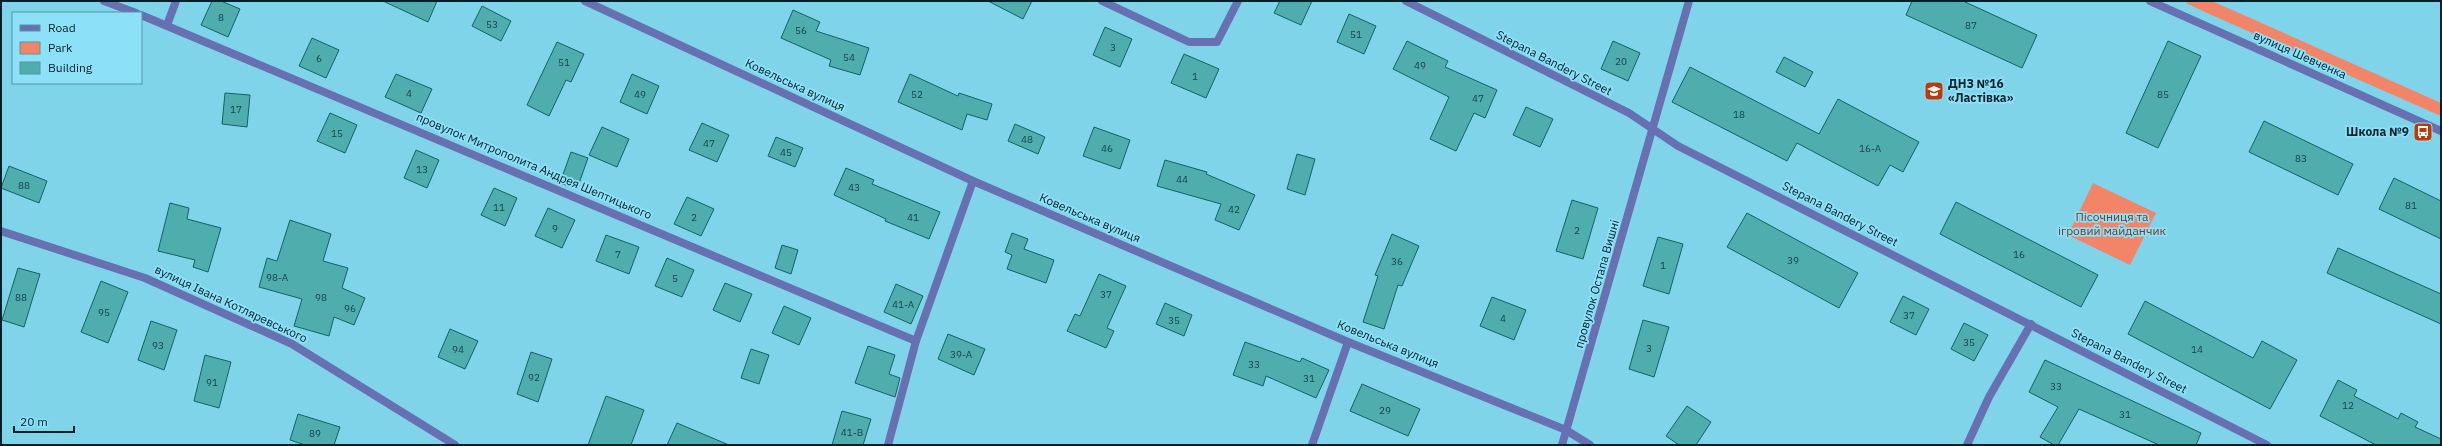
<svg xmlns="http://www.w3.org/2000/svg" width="2442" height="446" font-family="'IBM Plex Sans',sans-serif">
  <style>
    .green { fill: #f28567 }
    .building { fill: #4fadae; stroke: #146263 }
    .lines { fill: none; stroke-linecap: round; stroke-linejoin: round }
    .minor { stroke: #6770b1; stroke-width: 8 }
    .tertiary { stroke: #6770b1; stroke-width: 8 }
    .labels { text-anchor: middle; stroke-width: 3.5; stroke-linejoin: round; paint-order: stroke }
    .number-label { font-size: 10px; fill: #14444b }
    .street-label { font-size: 12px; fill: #00212a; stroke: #8ce1f8 }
    .poi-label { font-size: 12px; font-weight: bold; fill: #00212a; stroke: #8ce1f8; text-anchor: start }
    .park-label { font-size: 12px; fill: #83321b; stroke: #8ce1f8 }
  </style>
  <rect width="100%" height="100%" fill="#7fd4ea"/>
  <!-- green -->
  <g class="green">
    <polygon points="2187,1 2212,1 2441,103 2441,116 2207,13 2186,3"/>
    <polygon points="2093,183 2156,213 2130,265 2068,235"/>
  </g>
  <!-- building -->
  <g class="building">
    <polygon points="212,1 221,1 240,9 228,37 201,25"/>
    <polygon points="383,1 437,1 428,22"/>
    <polygon points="988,1 1032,1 1023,19"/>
    <polygon points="1280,1 1312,1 1301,25 1274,13"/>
    <polygon points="1912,1 1963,1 2037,35 2022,68 1906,15"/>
    <polygon points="482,6 511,21 501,41 472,26"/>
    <polygon points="793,10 820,22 816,31 869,48 860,75 829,66 831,60 781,38"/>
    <polygon points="1349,14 1376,26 1364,54 1337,42"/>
    <polygon points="1105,27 1132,39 1120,67 1093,55"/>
    <polygon points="312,38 339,50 326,78 299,66"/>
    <polygon points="1407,41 1448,61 1445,67 1497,90 1485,118 1474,113 1456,151 1430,139 1449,97 1393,69"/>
    <polygon points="1613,41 1640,53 1628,81 1601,69"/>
    <polygon points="2168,41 2201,56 2158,148 2126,133"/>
    <polygon points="557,42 584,54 571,82 566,80 549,116 527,105"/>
    <polygon points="1184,54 1219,69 1206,98 1171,83"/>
    <polygon points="1784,57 1813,72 1805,87 1776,72"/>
    <polygon points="1690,67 1819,134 1838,99 1919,142 1903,172 1890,165 1878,186 1797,143 1787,161 1672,102"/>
    <polygon points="396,74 432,89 421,113 385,97"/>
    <polygon points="632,74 659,86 647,114 620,102"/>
    <polygon points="910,74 958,96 959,93 992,104 987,120 967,114 962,130 898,102"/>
    <polygon points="225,93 250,95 247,127 222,124"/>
    <polygon points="1526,107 1553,119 1540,147 1513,135"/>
    <polygon points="330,113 357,125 345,153 317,141"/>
    <polygon points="2264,121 2353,164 2338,195 2249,152"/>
    <polygon points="702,123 729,135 717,162 689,150"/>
    <polygon points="1015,124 1045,137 1038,154 1008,141"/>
    <polygon points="602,127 629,139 617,167 589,155"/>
    <polygon points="1094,127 1130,140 1120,169 1083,156"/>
    <polygon points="776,137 803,148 795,167 768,156"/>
    <polygon points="416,150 439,160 427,188 404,178"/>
    <polygon points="571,152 588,158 577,189 560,183"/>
    <polygon points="1297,154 1315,159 1305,195 1287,189"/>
    <polygon points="1165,160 1207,172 1206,174 1255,195 1239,230 1215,220 1221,204 1157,186"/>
    <polygon points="9,166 47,181 39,203 1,188"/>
    <polygon points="846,168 874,180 872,184 940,212 929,239 885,221 886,219 834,195"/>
    <polygon points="2394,178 2441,201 2441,239 2379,209"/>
    <polygon points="494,188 517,198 505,226 481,215"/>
    <polygon points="687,197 714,209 701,236 674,224"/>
    <polygon points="1572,200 1598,208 1583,259 1556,251"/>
    <polygon points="1956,202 2098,275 2081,307 1940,234"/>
    <polygon points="170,203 189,208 187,219 221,228 208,272 193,267 195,260 158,251"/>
    <polygon points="548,208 575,220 562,248 535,236"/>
    <polygon points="1747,213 1858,273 1839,308 1727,247"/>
    <polygon points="290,220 331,234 323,261 348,268 342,288 365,298 354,325 334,317 329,336 294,326 302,299 259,287 267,258 277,261"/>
    <polygon points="1012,233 1028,239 1024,249 1054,260 1046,283 1007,269 1012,255 1005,252"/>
    <polygon points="1392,234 1419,246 1402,286 1398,285 1384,329 1363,322 1378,276 1375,275"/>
    <polygon points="606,235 639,247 629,274 596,261"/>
    <polygon points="1658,237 1683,244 1669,294 1643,286"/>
    <polygon points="782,245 798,250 791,274 775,268"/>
    <polygon points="2338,248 2441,294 2441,324 2327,273"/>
    <polygon points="667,258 694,270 682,297 655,286"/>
    <polygon points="18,268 40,274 24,327 2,320"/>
    <polygon points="1099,274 1126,286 1107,328 1114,331 1106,348 1067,331 1075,314 1080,316"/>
    <polygon points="101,281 128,292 108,343 81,332"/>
    <polygon points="725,283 752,294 740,322 713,310"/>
    <polygon points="896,284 923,296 911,324 884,312"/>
    <polygon points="1903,296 1929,309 1916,335 1890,322"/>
    <polygon points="1492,297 1526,310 1514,340 1480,326"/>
    <polygon points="2145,301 2253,358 2262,341 2297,360 2270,409 2128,334"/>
    <polygon points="1165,303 1192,315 1184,336 1156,324"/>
    <polygon points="784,306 811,318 799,345 772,333"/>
    <polygon points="1643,320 1669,327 1654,377 1629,369"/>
    <polygon points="151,321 177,330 164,370 138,360"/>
    <polygon points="1964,323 1988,335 1974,361 1951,349"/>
    <polygon points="450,329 478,341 465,369 438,357"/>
    <polygon points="948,334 985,349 974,375 938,359"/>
    <polygon points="1245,342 1300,362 1302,358 1329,370 1316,398 1266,376 1263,386 1233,375"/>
    <polygon points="868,346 895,355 889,374 900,378 895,397 855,383"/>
    <polygon points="751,349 769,355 759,384 741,378"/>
    <polygon points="531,352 552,359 538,402 517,394"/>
    <polygon points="205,355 231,362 219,408 194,401"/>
    <polygon points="2045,360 2201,433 2196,445 2159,445 2079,409 2058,445 2054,445 2040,437 2058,407 2029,392"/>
    <polygon points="2338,380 2357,390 2354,396 2398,419 2401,413 2418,422 2415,427 2441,439 2441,445 2376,445 2320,416"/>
    <polygon points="1362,384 1420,409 1408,436 1350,411"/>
    <polygon points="606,396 644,410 631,445 588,445"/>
    <polygon points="1687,406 1711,422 1696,445 1679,445 1666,436"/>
    <polygon points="842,411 871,419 863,445 832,445"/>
    <polygon points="298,414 340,427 334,445 305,445 290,440"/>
    <polygon points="677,423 729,445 667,445"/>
  </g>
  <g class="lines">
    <!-- minor -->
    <g class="minor">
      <polyline points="104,1 136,13"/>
      <polyline points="585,1 973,181 1348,342 1566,430 1590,445"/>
      <polyline points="1102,1 1189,42 1217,42 1238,1"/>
      <polyline points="141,15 916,341"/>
      <polyline points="167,25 176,1"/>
      <polyline points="888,445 916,341 973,181"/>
      <polyline points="1312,445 1348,342"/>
      <polyline points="1562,445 1689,1"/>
      <polyline points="1967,445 1989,397 2031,324"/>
    </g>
    <!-- tertiary -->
    <g class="tertiary">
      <polyline points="1406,1 1629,113 1678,146 2267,445"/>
      <polyline points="2150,1 2441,131"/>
      <polyline points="1,231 145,278 292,344 455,445"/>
    </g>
  </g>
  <!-- icons -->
  <defs>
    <symbol id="school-square" viewBox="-11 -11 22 22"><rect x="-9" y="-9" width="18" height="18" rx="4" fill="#c03804" stroke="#8ce1f8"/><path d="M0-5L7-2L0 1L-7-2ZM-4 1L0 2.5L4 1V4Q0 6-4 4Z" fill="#fff"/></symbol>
    <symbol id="bus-square" viewBox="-11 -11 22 22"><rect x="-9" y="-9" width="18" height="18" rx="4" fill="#c03804" stroke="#8ce1f8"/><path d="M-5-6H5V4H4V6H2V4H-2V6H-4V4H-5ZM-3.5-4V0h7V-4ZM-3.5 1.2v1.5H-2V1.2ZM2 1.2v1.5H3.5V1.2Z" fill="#fff"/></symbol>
  </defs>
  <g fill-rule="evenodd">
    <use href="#school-square" x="1923" y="80" width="22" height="22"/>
    <use href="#bus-square" x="2412" y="121" width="22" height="22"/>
  </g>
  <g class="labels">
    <!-- number labels -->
    <g class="number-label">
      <text x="221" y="21">8</text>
      <text x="492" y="28">53</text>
      <text x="1971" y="29">87</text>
      <text x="801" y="34">56</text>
      <text x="1356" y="38">51</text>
      <text x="1113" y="51">3</text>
      <text x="849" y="61">54</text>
      <text x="319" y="62">6</text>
      <text x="1621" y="65">20</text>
      <text x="564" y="66">51</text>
      <text x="1420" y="69">49</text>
      <text x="1195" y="80">1</text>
      <text x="409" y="97">4</text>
      <text x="640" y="98">49</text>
      <text x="917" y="98">52</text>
      <text x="2163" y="98">85</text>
      <text x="1478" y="102">47</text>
      <text x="236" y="113">17</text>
      <text x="1739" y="118">18</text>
      <text x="337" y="137">15</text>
      <text x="1027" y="143">48</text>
      <text x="709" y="147">47</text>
      <text x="1107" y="152">46</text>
      <text x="1870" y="152">16-А</text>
      <text x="786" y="156">45</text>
      <text x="2301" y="162">83</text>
      <text x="422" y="173">13</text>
      <text x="1182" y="183">44</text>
      <text x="24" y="189">88</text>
      <text x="854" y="191">43</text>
      <text x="2411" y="209">81</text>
      <text x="499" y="211">11</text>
      <text x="1234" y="213">42</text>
      <text x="694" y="221">2</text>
      <text x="913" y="221">41</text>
      <text x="555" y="232">9</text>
      <text x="1577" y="234">2</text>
      <text x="618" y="258">7</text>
      <text x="2019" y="258">16</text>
      <text x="1793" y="264">39</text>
      <text x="1397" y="265">36</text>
      <text x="1663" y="269">1</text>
      <text x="277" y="281">98-А</text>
      <text x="675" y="282">5</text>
      <text x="1106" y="298">37</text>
      <text x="21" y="301">88</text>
      <text x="321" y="301">98</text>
      <text x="903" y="308">41-А</text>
      <text x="350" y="312">96</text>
      <text x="104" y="316">95</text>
      <text x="1909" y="319">37</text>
      <text x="1503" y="322">4</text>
      <text x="1174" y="324">35</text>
      <text x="1969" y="346">35</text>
      <text x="158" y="349">93</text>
      <text x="1649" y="352">3</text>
      <text x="458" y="353">94</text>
      <text x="2197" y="353">14</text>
      <text x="961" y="358">39-А</text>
      <text x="1254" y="368">33</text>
      <text x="534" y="381">92</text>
      <text x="1309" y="382">31</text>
      <text x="212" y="386">91</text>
      <text x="2056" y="390">33</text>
      <text x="2348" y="409">12</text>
      <text x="1385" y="414">29</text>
      <text x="2125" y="418">31</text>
      <text x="852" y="436">41-В</text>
      <text x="315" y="437">89</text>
    </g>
    <!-- street labels -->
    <g class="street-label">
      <text transform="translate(2300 55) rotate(24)" y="4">вулиця Шевченка</text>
      <text transform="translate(1554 63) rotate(27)" y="4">Stepana Bandery Street</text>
      <text transform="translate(795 85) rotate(25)" y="4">Ковельська вулиця</text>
      <text transform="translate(534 166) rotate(23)" y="4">провулок Митрополита Андрея Шептицького</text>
      <text transform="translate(1840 214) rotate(27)" y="4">Stepana Bandery Street</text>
      <text transform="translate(1090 218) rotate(23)" y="4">Ковельська вулиця</text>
      <text transform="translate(1597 284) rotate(-74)" y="4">провулок Остапа Вишні</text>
      <text transform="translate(231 304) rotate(25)" y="4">вулиця Івана Котляревського</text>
      <text transform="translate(1388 344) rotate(22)" y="4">Ковельська вулиця</text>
      <text transform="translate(2129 361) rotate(27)" y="4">Stepana Bandery Street</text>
    </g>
    <!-- poi labels -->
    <g class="poi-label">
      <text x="1948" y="88">ДНЗ №16<tspan x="1948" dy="14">«Ластівка»</tspan></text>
      <text x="2409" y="136" text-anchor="end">Школа №9</text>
    </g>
    <!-- park labels -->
    <g class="park-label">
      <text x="2112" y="221">Пісочниця та<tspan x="2112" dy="14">ігровий майданчик</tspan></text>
    </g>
  </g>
  <!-- border -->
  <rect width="2442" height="446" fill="none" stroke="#00212a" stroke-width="4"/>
  <!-- legend -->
  <rect x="12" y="12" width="130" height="72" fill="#8ce1f8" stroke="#5494a6"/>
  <rect x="20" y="25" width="20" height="6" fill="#6770b1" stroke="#5494a6"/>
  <text x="48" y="32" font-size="12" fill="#00212a">Road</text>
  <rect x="20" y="42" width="20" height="12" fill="#f28567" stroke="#5494a6"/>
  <text x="48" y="52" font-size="12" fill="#00212a">Park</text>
  <rect x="20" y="62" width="20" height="12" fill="#4fadae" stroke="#5494a6"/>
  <text x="48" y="72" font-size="12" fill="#00212a">Building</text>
  <!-- scale -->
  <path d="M14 426v6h60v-6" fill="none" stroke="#00212a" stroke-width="2"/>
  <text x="20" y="426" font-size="12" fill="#00212a" stroke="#8ce1f8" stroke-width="3" paint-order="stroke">20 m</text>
</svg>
